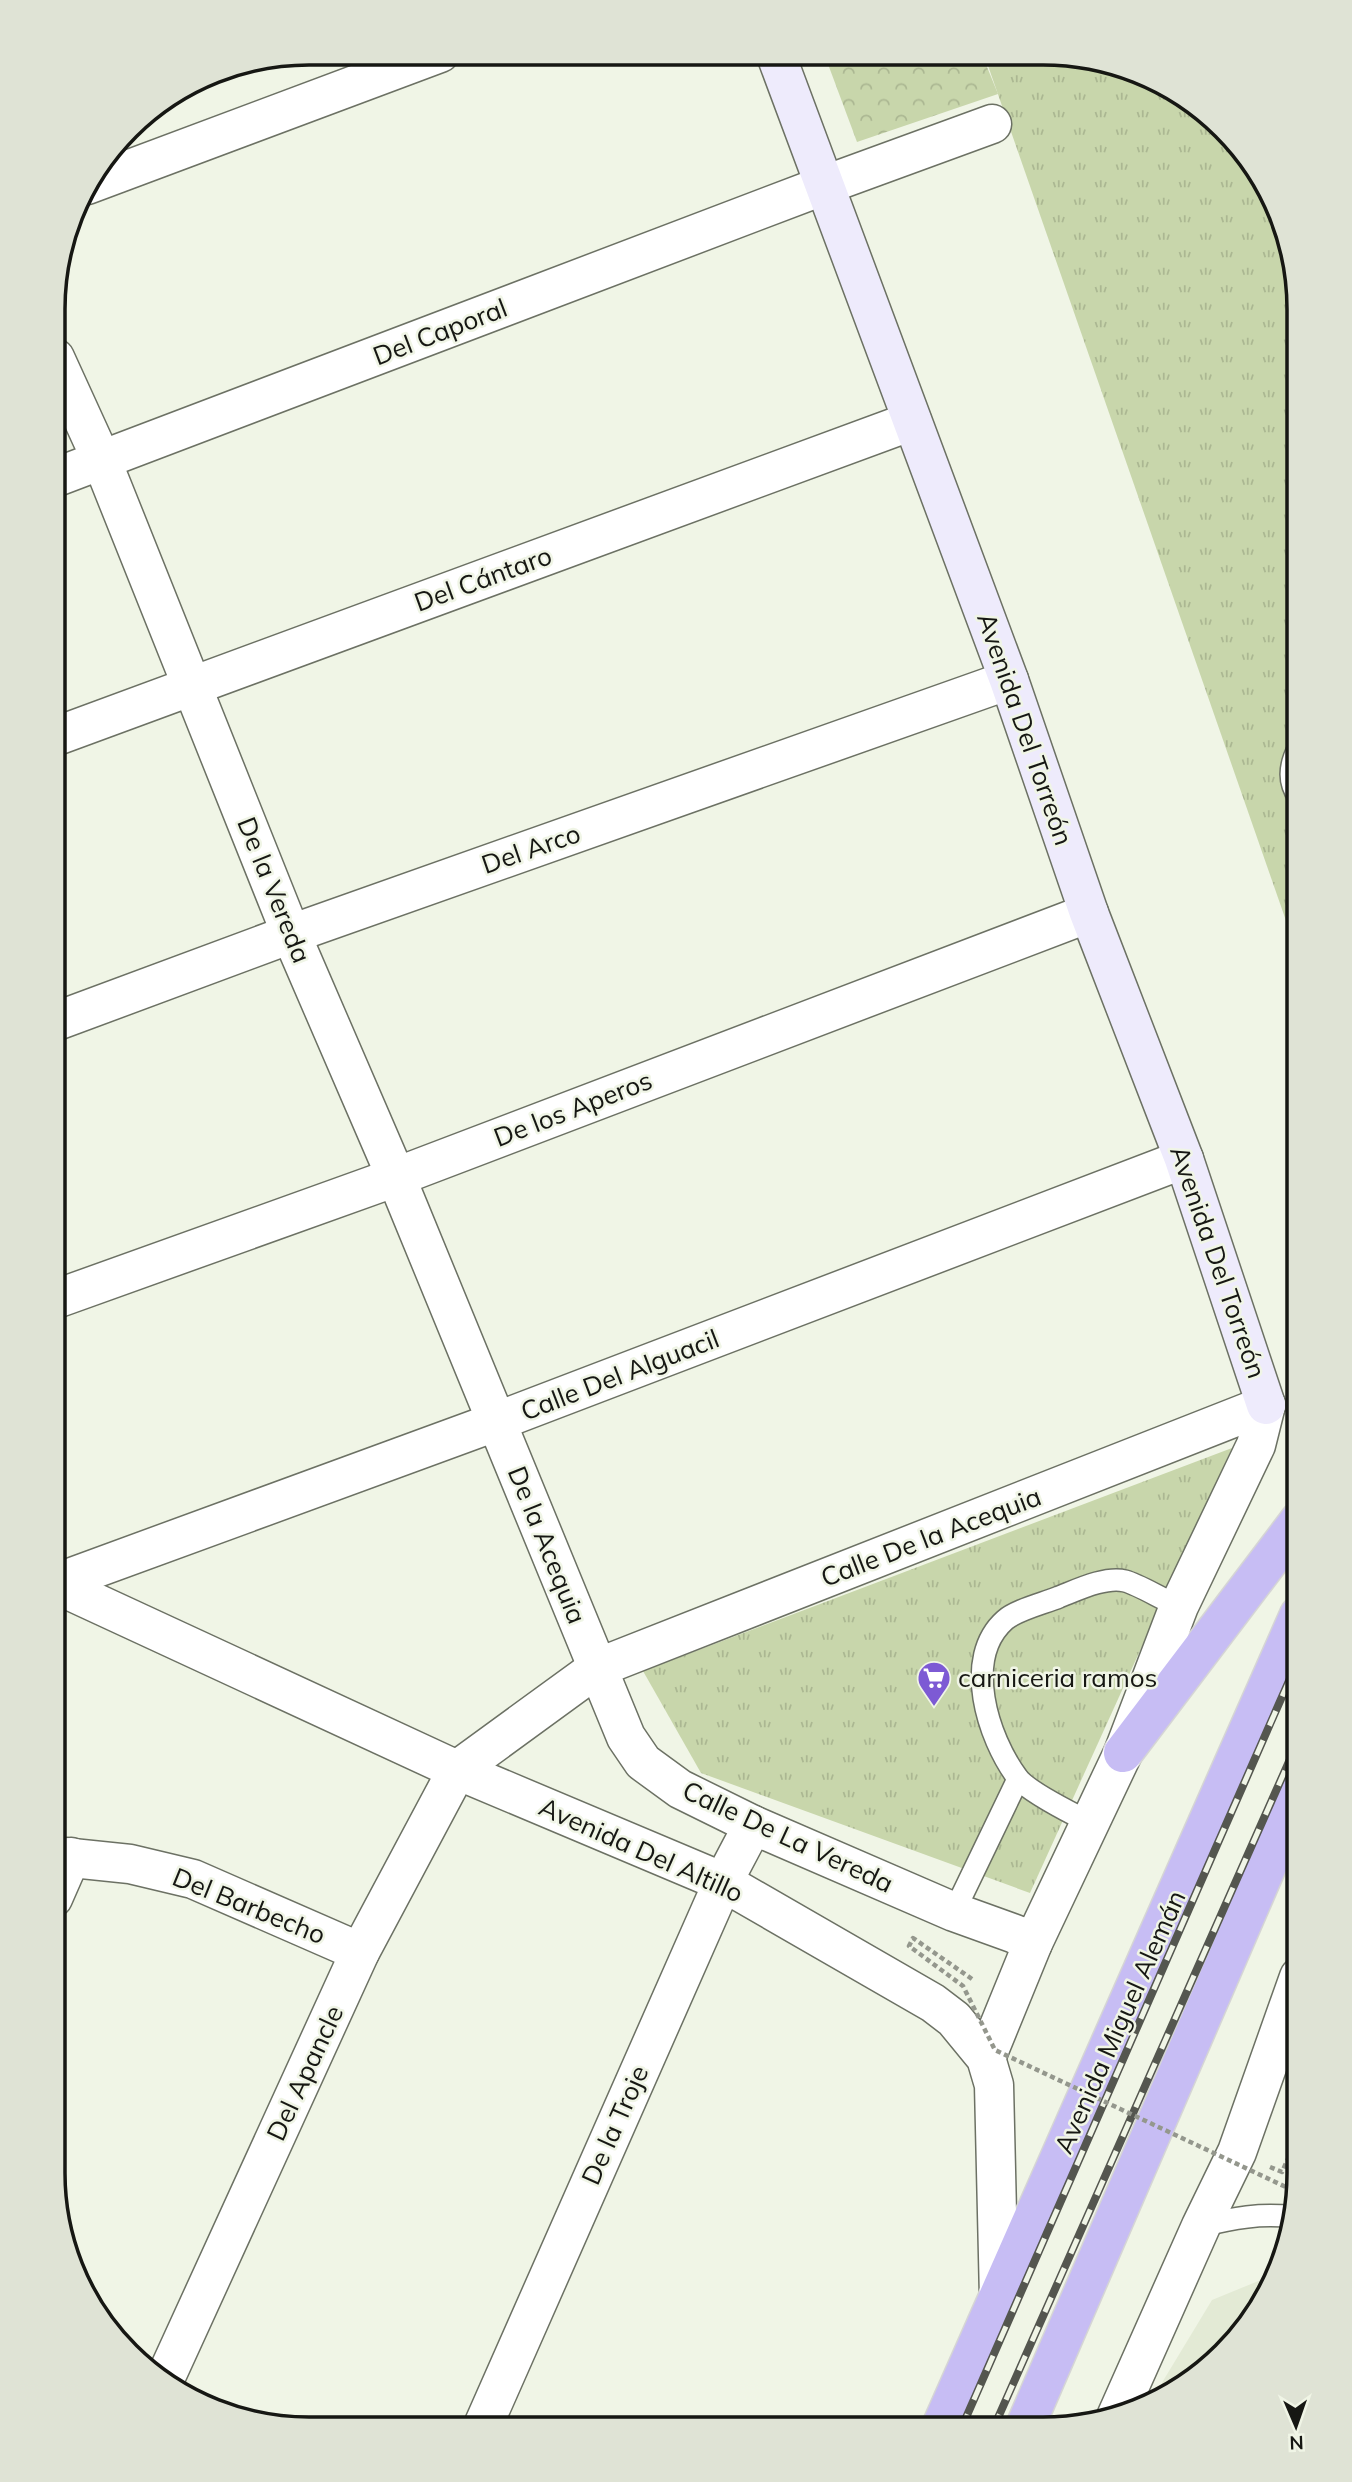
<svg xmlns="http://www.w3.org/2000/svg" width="1352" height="2482" font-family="Mulish,sans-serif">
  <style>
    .built { fill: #e3ead5 }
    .grass { fill: url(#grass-tufts) }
    .park { fill: url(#park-crowns) }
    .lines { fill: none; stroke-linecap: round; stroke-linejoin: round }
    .lane-casing { stroke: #6c7164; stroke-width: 24 }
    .street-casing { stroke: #6c7164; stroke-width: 41 }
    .secondary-casing { stroke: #6c7164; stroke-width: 41 }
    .highway-casing { stroke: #d5d5d5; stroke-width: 41 }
    .path { stroke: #94978d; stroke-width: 4.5; stroke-dasharray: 5 3.5; stroke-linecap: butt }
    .lane { stroke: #fff; stroke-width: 21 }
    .street { stroke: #fff; stroke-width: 38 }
    .secondary { stroke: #eeebfc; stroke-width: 38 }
    .highway { stroke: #c7bdf4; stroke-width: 38 }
    .rail-casing { stroke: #54564f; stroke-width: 8 }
    .rail { stroke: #f0f5e6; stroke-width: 5; stroke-dasharray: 16; stroke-linecap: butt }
    .path-bridge { stroke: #94978d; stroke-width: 4.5; stroke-dasharray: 5 3.5; stroke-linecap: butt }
    .labels { text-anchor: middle; stroke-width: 5; stroke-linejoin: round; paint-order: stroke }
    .street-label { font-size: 26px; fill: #161713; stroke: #f0f5e6 }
    .poi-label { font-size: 26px; fill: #161713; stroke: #f0f5e6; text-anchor: start }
    .rim { fill: none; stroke: #161713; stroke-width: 3.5 }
  </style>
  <defs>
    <pattern id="grass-tufts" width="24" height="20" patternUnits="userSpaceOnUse" patternTransform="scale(1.75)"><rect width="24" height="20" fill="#c8d6ab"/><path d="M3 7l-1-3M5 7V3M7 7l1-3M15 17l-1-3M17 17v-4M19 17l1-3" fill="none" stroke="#abb792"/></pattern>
    <pattern id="park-crowns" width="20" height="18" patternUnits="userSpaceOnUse" patternTransform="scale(1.75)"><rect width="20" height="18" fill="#c8d6ab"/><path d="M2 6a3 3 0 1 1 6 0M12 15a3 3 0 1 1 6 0" fill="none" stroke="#abb792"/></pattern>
  </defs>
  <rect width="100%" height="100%" fill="#f0f5e6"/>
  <!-- built -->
  <polygon class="built" points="1273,2275 1275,2276 1247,2329 1199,2377 1156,2399 1163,2381 1212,2300"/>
  <!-- grass -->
  <g class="grass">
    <polygon points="985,57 1092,57 1212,116 1286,226 1299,309 1299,958"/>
    <polygon points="1232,1448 1030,1893 701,1773 643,1671"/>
  </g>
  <!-- park -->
  <polygon class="park" points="825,56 983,57 998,94 857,142"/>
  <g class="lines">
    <defs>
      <g id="lane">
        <path d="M1299 797C1287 781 1290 764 1299 747"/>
        <path d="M1089 1822C1073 1814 1026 1790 1017 1777 988 1738 962 1658 1005 1620 1016 1610 1045 1603 1059 1597 1077 1590 1106 1576 1125 1581 1140 1585 1163 1600 1179 1606"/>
        <polyline points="954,1912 1018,1779"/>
        <path d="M1201 2226C1233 2218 1261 2213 1293 2217"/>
      </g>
      <g id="street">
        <polyline points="87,185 440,53"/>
        <polyline points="55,358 102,461 291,934 396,1177 626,1737 643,1762 680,1789 753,1825 954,1912 1015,1934 1033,1943"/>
        <polyline points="54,478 825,185 992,124"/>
        <polyline points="54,737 912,421"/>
        <polyline points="54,1022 291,934 1009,680"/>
        <polyline points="53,1300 396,1177 1089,913"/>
        <polyline points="53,1580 55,1584 457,1770 723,1882 933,2003 954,2019 986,2058 994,2085 999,2298"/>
        <polyline points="53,1584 498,1421 1184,1159"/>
        <polyline points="53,1856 130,1864 193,1879 360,1952"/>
        <polyline points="53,1898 71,1857"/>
        <polyline points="986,2058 1033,1943 1123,1753 1179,1606 1256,1445 1266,1405"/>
        <polyline points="164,2381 360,1952 457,1770 597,1668 1266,1405"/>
        <polyline points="1116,2417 1201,2226 1237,2152 1299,1977"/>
        <polyline points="482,2428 723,1882 753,1825"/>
      </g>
      <polyline id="secondary" points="776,55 1009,680 1089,913 1184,1159 1266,1405"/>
      <g id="highway">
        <polyline points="1123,1753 1299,1521"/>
        <polyline points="940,2429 1299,1615"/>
        <polyline points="1024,2429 1299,1792"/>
      </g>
    </defs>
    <!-- lane casing -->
    <use href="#lane" class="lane-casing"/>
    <!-- street casing -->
    <use href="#street" class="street-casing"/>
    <!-- secondary casing -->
    <use href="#secondary" class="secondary-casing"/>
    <!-- highway casing -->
    <use href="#highway" class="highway-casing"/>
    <!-- path -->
    <g class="path">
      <polyline points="1270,2167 1282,2172 1299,2134"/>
      <polyline points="1288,2188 1299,2163"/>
    </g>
    <!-- lane -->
    <use href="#lane" class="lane"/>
    <!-- street -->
    <use href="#street" class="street"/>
    <!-- secondary -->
    <use href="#secondary" class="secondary"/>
    <!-- highway -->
    <use href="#highway" class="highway"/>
    <defs>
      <g id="rail">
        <polyline points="961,2429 1299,1658"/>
        <polyline points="993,2429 1299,1739"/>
      </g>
    </defs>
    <!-- rail casing -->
    <use href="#rail" class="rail-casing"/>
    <!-- rail -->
    <use href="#rail" class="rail"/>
    <!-- path-bridge -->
    <polyline class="path-bridge" points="972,1979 913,1938 909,1946 963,1986 995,2050 1288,2188"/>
  </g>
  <!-- icons -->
  <defs>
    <symbol id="supermarket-pin" viewBox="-11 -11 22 30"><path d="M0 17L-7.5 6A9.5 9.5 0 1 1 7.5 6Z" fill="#7d5ad4" stroke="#f0f5e6"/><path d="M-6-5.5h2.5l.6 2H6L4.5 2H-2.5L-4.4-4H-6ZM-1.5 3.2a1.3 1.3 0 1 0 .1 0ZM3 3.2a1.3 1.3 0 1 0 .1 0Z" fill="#fff"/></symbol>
  </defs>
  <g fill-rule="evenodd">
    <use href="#supermarket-pin" x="915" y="1659" width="38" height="52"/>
  </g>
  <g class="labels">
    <!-- street labels -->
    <g class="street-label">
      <text transform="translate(440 332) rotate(-21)" y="9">Del Caporal</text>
      <text transform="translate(483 579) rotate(-20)" y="9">Del Cántaro</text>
      <text transform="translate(1025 729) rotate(71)" y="9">Avenida Del Torreón</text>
      <text transform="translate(531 849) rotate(-19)" y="9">Del Arco</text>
      <text transform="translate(274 890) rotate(68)" y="9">De la Vereda</text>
      <text transform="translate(573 1109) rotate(-21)" y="9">De los Aperos</text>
      <text transform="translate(1218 1262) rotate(71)" y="9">Avenida Del Torreón</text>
      <text transform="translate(620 1375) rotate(-21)" y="9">Calle Del Alguacil</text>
      <text transform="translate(931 1537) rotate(-21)" y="9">Calle De la Acequia</text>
      <text transform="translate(547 1545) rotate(68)" y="9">De la Acequia</text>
      <text transform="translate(788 1837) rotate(25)" y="9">Calle De La Vereda</text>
      <text transform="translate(641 1850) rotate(24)" y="9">Avenida Del Altillo</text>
      <text transform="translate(249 1906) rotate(22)" y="9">Del Barbecho</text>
      <text transform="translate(1120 2022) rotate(-66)" y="9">Avenida Miguel Alemán</text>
      <text transform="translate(305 2073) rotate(-65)" y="9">Del Apancle</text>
      <text transform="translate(615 2125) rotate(-66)" y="9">De la Troje</text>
    </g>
    <!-- poi labels -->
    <g class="poi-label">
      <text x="958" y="1687">carniceria ramos</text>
    </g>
  </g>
  <!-- crop -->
  <path d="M0 0H1352V2482H0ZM309 65H1043A244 244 0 0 1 1287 309V2173A244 244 0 0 1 1043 2417H309A244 244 0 0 1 65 2173V309A244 244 0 0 1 309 65Z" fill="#dfe3d5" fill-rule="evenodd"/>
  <path class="rim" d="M309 65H1043A244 244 0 0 1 1287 309V2173A244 244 0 0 1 1043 2417H309A244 244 0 0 1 65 2173V309A244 244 0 0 1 309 65Z"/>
  <!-- north arrow -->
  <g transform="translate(1296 2426) rotate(178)" stroke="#f0f5e6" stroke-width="5" paint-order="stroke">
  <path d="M0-5L12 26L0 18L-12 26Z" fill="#161713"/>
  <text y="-10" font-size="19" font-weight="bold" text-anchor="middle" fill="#161713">N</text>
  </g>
</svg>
